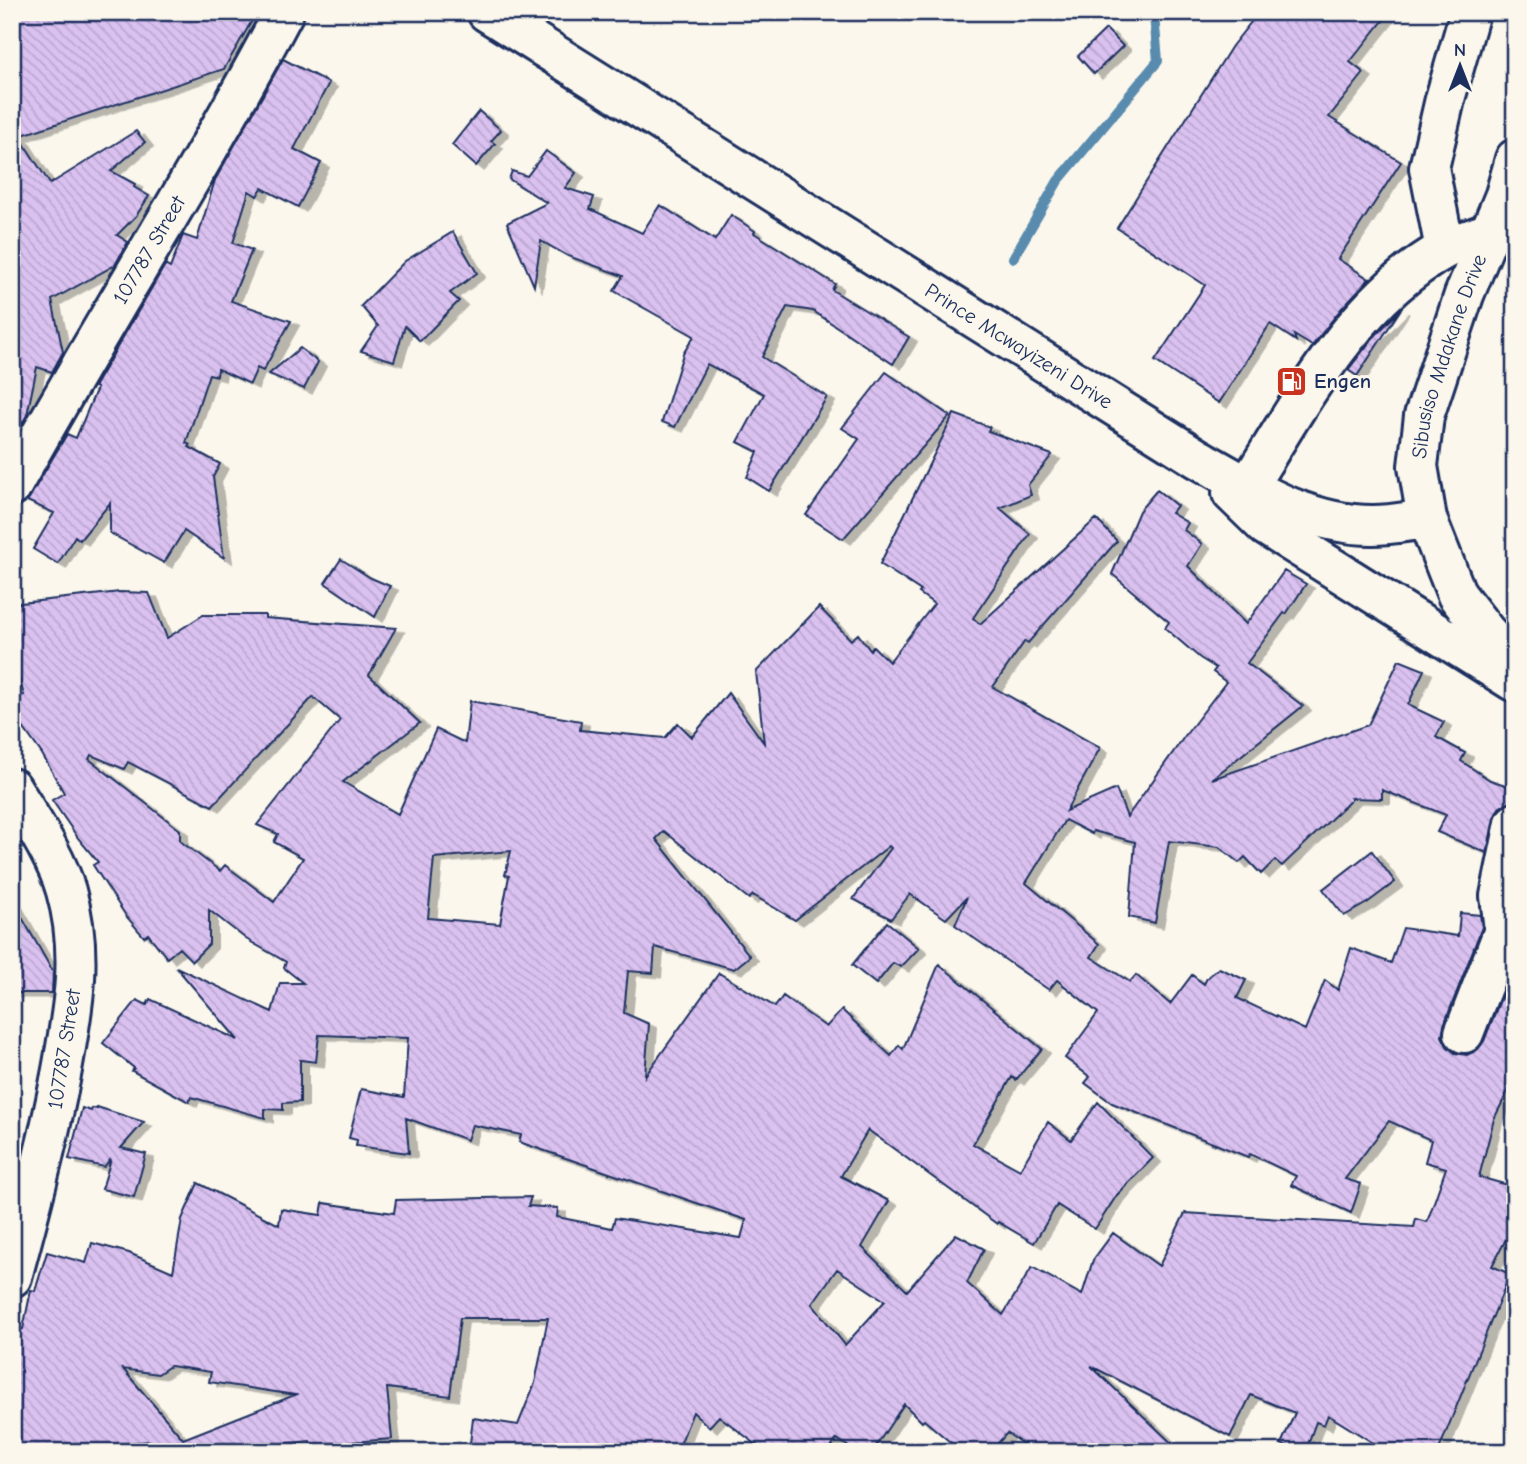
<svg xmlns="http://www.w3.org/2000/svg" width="1527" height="1464" font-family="'Comic Neue',sans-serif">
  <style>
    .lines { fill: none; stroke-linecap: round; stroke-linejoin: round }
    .stream { stroke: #598bae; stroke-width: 10 }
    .building { fill: url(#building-back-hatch); stroke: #1b2f5e; stroke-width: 2; fill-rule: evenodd; filter: url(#shadow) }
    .minor-casing { stroke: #1b2f5e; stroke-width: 44 }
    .minor { stroke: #fbf7ec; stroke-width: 38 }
    .labels { text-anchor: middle; stroke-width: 6; stroke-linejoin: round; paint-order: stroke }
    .street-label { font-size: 21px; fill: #1b2f5e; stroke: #fbf7ec }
    .poi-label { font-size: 21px; font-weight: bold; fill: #1b2f5e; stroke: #fbf7ec; text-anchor: start }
  </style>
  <defs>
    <pattern id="building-back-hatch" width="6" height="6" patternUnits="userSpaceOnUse" patternTransform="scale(1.75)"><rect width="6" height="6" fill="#dac1f0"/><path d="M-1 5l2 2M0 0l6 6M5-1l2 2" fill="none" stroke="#baa6d0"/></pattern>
    <filter id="shadow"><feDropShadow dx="8" dy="4.5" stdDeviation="0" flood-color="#0004"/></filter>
  </defs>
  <rect width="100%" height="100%" fill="#fbf7ec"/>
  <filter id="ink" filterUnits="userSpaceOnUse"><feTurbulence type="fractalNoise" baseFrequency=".0143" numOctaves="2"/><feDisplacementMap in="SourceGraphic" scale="14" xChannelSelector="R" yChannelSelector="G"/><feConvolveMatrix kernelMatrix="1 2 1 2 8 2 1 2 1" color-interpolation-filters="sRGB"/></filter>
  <g filter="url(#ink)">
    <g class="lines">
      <!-- stream -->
      <polyline class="stream" points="1013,258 1058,181 1158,61 1154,15 1151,12"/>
    </g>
    <!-- building -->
    <g class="building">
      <polygon points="12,12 257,12 224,69 19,136 50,184 136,131 145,142 111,171 135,184 134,187 149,196 136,216 117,235 128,242 115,265 52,300 63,352 52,372 37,367 27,415 12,441"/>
      <polygon points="1259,12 1390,12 1350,62 1364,73 1329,117 1401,162 1338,259 1369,279 1341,309 1312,346 1294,335 1296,341 1270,324 1219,403 1155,361 1205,285 1117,228 1232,46"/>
      <polygon points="1106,29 1123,46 1094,74 1078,56"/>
      <polygon points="283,59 329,83 294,149 321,163 298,207 262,188 257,196 249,191 233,243 252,250 231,301 291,321 263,371 257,368 250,384 218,369 217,376 209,374 186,443 190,445 189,447 220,464 213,477 224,558 184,531 164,563 110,533 110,503 80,540 75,536 58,564 33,549 54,513 27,501 67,434 76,438 97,388 94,387 165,265 170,268 183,235 197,240 215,180"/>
      <polygon points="479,111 501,130 491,141 495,144 476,166 452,145"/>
      <polygon points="546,151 576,173 565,188 594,197 590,209 642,233 660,205 715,240 731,215 755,231 754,233 835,284 832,290 909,337 893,364 813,311 787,307 762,357 827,397 769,491 747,477 758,452 738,442 764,394 707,364 675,427 662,422 683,354 694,336 614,291 623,276 568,256 541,241 534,286 507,223 547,203 509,179 512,171 527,176"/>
      <polygon points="453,232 477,273 450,293 459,301 420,341 405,326 394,361 361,351 378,326 361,306 405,261"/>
      <polygon points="1401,309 1357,376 1348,370 1373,338"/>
      <polygon points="300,348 318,362 304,389 269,374"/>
      <polygon points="886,372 950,416 843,539 806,515 859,439 842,428"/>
      <path d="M954 414 990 427 988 431 1052 455 1028 485 1031 495 1000 508 1030 534 973 618 980 624 1096 519 1117 541 1028 643 1025 641 993 687 1100 748 1066 811 1116 789 1127 817 1184 737 1226 682 1213 672 1216 668 1200 658 1165 628 1169 622 1112 574 1139 511 1157 490 1177 506 1171 513 1188 523 1184 530 1202 544 1188 566 1246 624 1284 571 1306 584 1286 614 1284 613 1247 663 1303 706 1212 779 1368 725 1399 660 1424 670 1408 705 1444 722 1436 737 1465 753 1461 761 1490 780 1515 788V802L1507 803 1499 808 1494 818 1487 853 1437 832 1446 815 1382 790V799L1351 798 1352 799 1282 866 1275 860 1261 874 1245 857 1239 863 1219 847 1169 841 1155 923 1129 917 1135 842 1093 831 1092 834 1065 820 1026 883 1099 944 1091 957 1130 982 1136 975 1170 1004 1192 975 1204 984 1207 978 1219 968 1246 980 1237 998 1305 1030 1325 980 1338 990 1351 948 1391 963 1403 928 1458 936 1460 913 1480 915 1482 927 1444 1025 1442 1036 1447 1046 1455 1053 1467 1055 1477 1050 1484 1041 1508 980 1515 982V1077L1494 1119 1479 1177 1515 1187V1222L1492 1266 1510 1274 1438 1452H1388L1328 1415 1324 1425 1316 1422 1305 1452H1299L1281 1444 1295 1413 1251 1395 1230 1437 1091 1366 1181 1452H1034L1007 1433 990 1452H962L924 1420 922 1422 904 1404 872 1452H856L837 1439 828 1452H766L719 1416 709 1427 693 1412 677 1452H469L473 1418 518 1425 535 1383 548 1318H460L450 1396 387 1388 392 1439 311 1445 310 1441 201 1452H153L150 1441 40 1452H12V1330L23 1329 31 1290 35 1291 47 1252 86 1263 92 1243 129 1253 173 1272 182 1219 198 1183 279 1225 281 1209 321 1215 323 1203 394 1213 396 1200 531 1197 528 1206 558 1208 557 1217 612 1228 615 1218 741 1238 746 1220 519 1142 521 1135 472 1125 467 1140 406 1118 409 1153 356 1146 357 1140 349 1138 361 1089 404 1097 408 1038 319 1035 316 1062 300 1060V1102L283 1103V1110L265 1109V1118L191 1097 189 1102 132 1071 134 1068 103 1043 137 1000 147 1005 150 999 238 1040 176 967 272 1012 280 983H303L284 968 286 962 246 939 209 910V944L192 961 179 948 167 958 148 934 144 937 126 916 93 865 98 862 78 838 52 800 64 793 42 754 12 712V698L24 695 12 654V604L120 592 149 593 167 638 203 615H265V618L396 628 369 675 420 723 343 782 398 814 436 729 465 743 470 701 581 721 580 730 665 738 678 723 692 737 728 693 764 743 756 672 819 607 851 640 858 634 870 650 873 646 889 662 934 604 919 593 921 591 880 564ZM313 697 340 720 257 825 278 834 274 842 303 858 274 902 225 865 220 871 180 841V830L89 759 91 755 124 769 128 762 212 806ZM664 831 749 899 753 895 795 920 889 846 891 848 853 899 891 919 910 894 946 919 967 897 955 925 1049 990 1057 980 1098 1013 1065 1058 1090 1077 1085 1083 1112 1103 1248 1157 1250 1154 1296 1176 1291 1185 1351 1213 1361 1184 1345 1179 1389 1121 1431 1140 1425 1162 1446 1168 1427 1222 1416 1219 1414 1227 1185 1213 1159 1266 1113 1233 1093 1260 1082 1295 1032 1267 1003 1315 967 1283 984 1249 956 1234 907 1291 862 1247 889 1201 841 1176 868 1130 997 1224 998 1222 1034 1243 1057 1205 1095 1229 1117 1195 1153 1158 1098 1102 1071 1140 1048 1122 1020 1170 973 1144 1012 1077 1016 1080 1042 1049 939 964 903 1049 899 1045 891 1056 842 1010 826 1027 783 996 775 1007 719 973 645 1076 649 1024 624 1013 628 971 653 973 655 947 734 969 750 956 656 839ZM511 851 505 875 509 876 500 924 428 918 434 858ZM837 1269 885 1301 845 1345 812 1304ZM170 1366 211 1372 209 1382 295 1395 183 1439 123 1369 158 1374Z"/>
      <polygon points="341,559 371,578 390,586 375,617 325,583"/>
      <polygon points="1372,851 1395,882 1367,903 1344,916 1323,889"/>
      <polygon points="12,900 53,972 52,993 12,993"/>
      <polygon points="887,922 919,948 901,967 893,963 876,984 852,965"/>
      <polygon points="97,1107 144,1122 121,1148 146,1154 134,1197 102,1189 111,1159 104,1167 69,1159 82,1108 91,1111 92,1108 97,1109"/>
    </g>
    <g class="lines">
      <defs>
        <g id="minor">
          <path id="s1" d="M487 12 1197 458C1252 489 1307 525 1373 525 1391 525 1410 521 1427 519L1457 595 1486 632 1515 663"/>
          <polyline points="1445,249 1429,168 1445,99 1470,12"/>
          <path id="s2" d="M12 486C100 327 199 173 284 12"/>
          <path d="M1248 486C1300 403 1355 299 1445 249 1458 242 1475 238 1490 232"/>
          <polyline points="1232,493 1266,526 1513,681"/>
          <path id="s3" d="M1427 519 1418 466 1424 416 1464 295 1505 195 1515 159"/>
          <path d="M12 788C30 818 57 858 66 891 84 954 73 1008 62 1070 49 1140 31 1208 12 1277"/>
          <polyline points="1464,1033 1504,930 1500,896 1515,823"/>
        </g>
      </defs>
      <!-- minor casing -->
      <use href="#minor" class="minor-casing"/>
      <!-- minor -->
      <use href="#minor" class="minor"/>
    </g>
  </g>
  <!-- icons -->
  <defs>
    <symbol id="fuel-square" viewBox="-11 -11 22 22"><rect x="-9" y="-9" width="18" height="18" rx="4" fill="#c8321e" stroke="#fbf7ec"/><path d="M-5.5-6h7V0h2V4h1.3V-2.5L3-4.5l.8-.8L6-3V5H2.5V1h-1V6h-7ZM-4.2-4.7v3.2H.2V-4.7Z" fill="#fff"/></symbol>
  </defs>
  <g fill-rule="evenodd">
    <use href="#fuel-square" x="1274" y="364" width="35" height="35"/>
  </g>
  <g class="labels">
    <!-- street labels -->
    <g class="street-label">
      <text dy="7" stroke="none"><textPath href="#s2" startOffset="273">107787 Street</textPath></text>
      <text dy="7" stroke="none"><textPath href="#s1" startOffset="628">Prince Mcwayizeni Drive</textPath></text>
      <text dy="7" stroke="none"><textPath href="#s3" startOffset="168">Sibusiso Mdakane Drive</textPath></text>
      <text transform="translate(64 1049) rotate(-81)" y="7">107787 Street</text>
    </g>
    <!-- poi labels -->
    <g class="poi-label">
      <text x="1314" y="388">Engen</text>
    </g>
  </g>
  <!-- margin -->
  <rect width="1527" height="1464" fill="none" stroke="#fbf7ec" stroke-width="42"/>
  <rect x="21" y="21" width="1485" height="1422" fill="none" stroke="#1b2f5e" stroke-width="2.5" filter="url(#ink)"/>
  <!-- north arrow -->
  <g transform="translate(1460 66)" stroke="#fbf7ec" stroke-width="5" paint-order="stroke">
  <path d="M0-5L12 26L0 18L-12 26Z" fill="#1b2f5e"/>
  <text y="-10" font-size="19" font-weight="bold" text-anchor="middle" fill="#1b2f5e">N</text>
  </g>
</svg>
